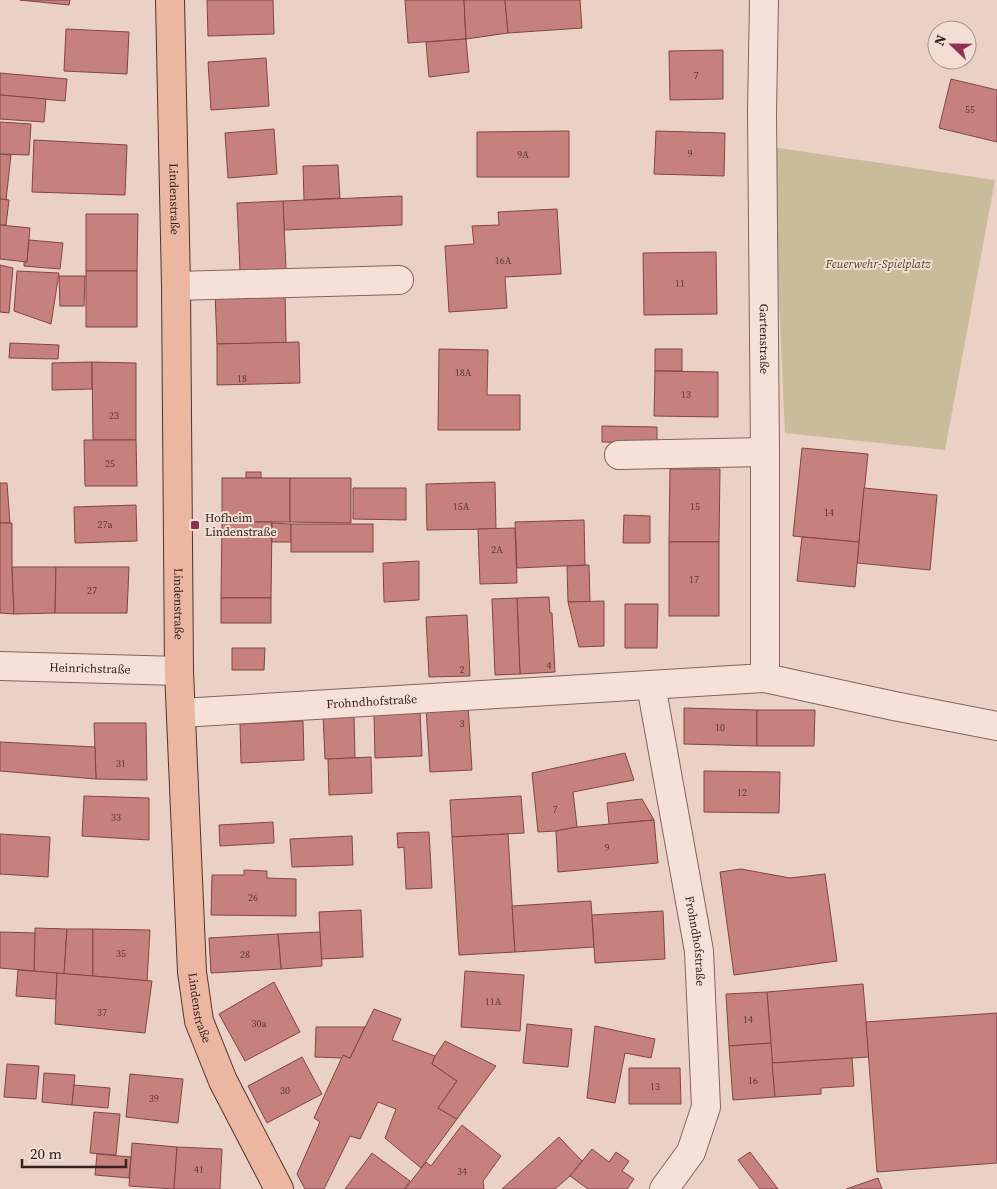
<svg xmlns="http://www.w3.org/2000/svg" width="997" height="1189" font-family="'Source Serif 4',serif">
  <style>
    .green { fill: #c8bc9a }
    .building { fill: #c6807e; stroke: #814544 }
    .lines { fill: none; stroke-linecap: round; stroke-linejoin: round }
    .minor-casing { stroke: #84635c; stroke-width: 30 }
    .major-casing { stroke: #523330; stroke-width: 30 }
    .minor { stroke: #f6e1d8; stroke-width: 28 }
    .major { stroke: #ebb7a0; stroke-width: 28 }
    .poi-dot { fill: #8e3155; stroke: #f3ded4; stroke-width: 2 }
    .labels { text-anchor: middle; stroke-width: 4; stroke-linejoin: round; paint-order: stroke }
    .number-label { font-size: 10px; fill: #593a37 }
    .street-label { font-size: 12px; fill: #35221f; stroke: #f3ded4 }
    .park-label { font-size: 12px; font-style: italic; fill: #504b27; stroke: #f3ded4 }
    .poi-label { font-size: 12px; fill: #35221f; stroke: #f3ded4; text-anchor: start }
  </style>
  <rect width="100%" height="100%" fill="#ebd1c5"/>
  <!-- green -->
  <polygon class="green" points="772,147 995,180 945,450 785,433"/>
  <!-- building -->
  <g class="building">
    <polygon points="20,0 70,0 69,5"/>
    <polygon points="207,0 273,0 274,34 208,36"/>
    <polygon points="405,0 464,0 466,39 408,43"/>
    <polygon points="464,0 505,0 508,33 466,39"/>
    <polygon points="505,0 580,0 582,28 508,33"/>
    <polygon points="66,29 129,32 127,74 64,71"/>
    <polygon points="466,39 469,72 429,77 426,42"/>
    <polygon points="723,50 723,99 670,100 669,51"/>
    <polygon points="266,58 269,106 211,110 208,62"/>
    <polygon points="0,73 67,79 65,101 0,95"/>
    <polygon points="951,79 997,90 997,142 939,128"/>
    <polygon points="0,95 46,99 44,122 0,119"/>
    <polygon points="0,122 31,124 29,155 0,154"/>
    <polygon points="274,129 277,174 228,178 225,133"/>
    <polygon points="569,131 569,177 477,177 477,132"/>
    <polygon points="656,131 725,133 724,176 654,174"/>
    <polygon points="34,140 127,145 125,195 32,192"/>
    <polygon points="0,154 11,155 6,200 0,199"/>
    <polygon points="338,165 340,198 304,200 303,166"/>
    <polygon points="402,196 402,225 284,230 283,201"/>
    <polygon points="0,199 9,200 6,225 0,225"/>
    <polygon points="283,201 286,269 240,271 237,203"/>
    <polygon points="557,209 561,274 505,277 507,308 449,312 445,246 474,244 472,226 499,225 498,212"/>
    <polygon points="86,214 138,214 137,271 86,271"/>
    <polygon points="0,225 30,228 27,262 0,259"/>
    <polygon points="29,240 63,243 60,269 24,266 24,262 27,262"/>
    <polygon points="716,252 717,314 644,315 643,253"/>
    <polygon points="0,265 13,268 9,313 0,312"/>
    <polygon points="17,271 59,273 51,324 14,311"/>
    <rect x="86" y="271" width="51" height="56"/>
    <polygon points="59,276 85,276 84,306 60,306"/>
    <polygon points="285,291 286,343 217,344 215,293"/>
    <polygon points="299,342 300,383 217,385 217,344"/>
    <polygon points="10,343 59,345 58,359 9,358"/>
    <polygon points="439,349 488,350 487,395 520,395 520,430 438,430"/>
    <rect x="655" y="349" width="27" height="22"/>
    <polygon points="92,362 92,389 52,390 52,363"/>
    <polygon points="92,362 136,363 136,440 93,440"/>
    <polygon points="655,371 718,372 718,417 654,416"/>
    <polygon points="602,426 657,427 657,443 602,442"/>
    <polygon points="84,440 136,440 137,486 85,486"/>
    <polygon points="802,448 868,454 859,542 793,536"/>
    <polygon points="670,469 720,469 719,542 669,542"/>
    <rect x="246" y="472" width="15" height="6"/>
    <rect x="222" y="478" width="68" height="44"/>
    <polygon points="290,478 351,478 351,523 290,522"/>
    <polygon points="495,482 496,529 427,530 426,484"/>
    <polygon points="0,483 7,483 10,523 0,523"/>
    <polygon points="353,488 406,488 406,520 353,519"/>
    <polygon points="864,488 937,495 930,570 857,563"/>
    <polygon points="136,505 137,541 75,543 74,507"/>
    <polygon points="624,515 650,516 650,543 623,543"/>
    <polygon points="584,520 585,565 517,568 515,522"/>
    <polygon points="222,522 272,522 271,598 221,598"/>
    <polygon points="0,523 12,523 12,567 14,614 0,613"/>
    <polygon points="272,523 291,524 291,542 272,542"/>
    <rect x="291" y="524" width="82" height="28"/>
    <polygon points="515,528 517,583 480,584 478,529"/>
    <polygon points="802,537 859,542 855,587 797,581"/>
    <rect x="669" y="542" width="50" height="74"/>
    <polygon points="419,561 419,600 384,602 383,563"/>
    <polygon points="589,565 590,602 568,602 567,566"/>
    <polygon points="12,567 56,567 55,613 14,614"/>
    <polygon points="56,567 129,567 127,613 55,613"/>
    <polygon points="549,597 550,613 552,613 555,672 520,674 517,598"/>
    <rect x="221" y="598" width="50" height="25"/>
    <polygon points="517,598 520,674 495,675 492,599"/>
    <polygon points="604,601 604,646 579,647 568,602"/>
    <polygon points="625,604 658,604 657,648 625,648"/>
    <polygon points="467,615 470,676 429,677 426,617"/>
    <polygon points="232,648 265,648 264,670 232,670"/>
    <polygon points="468,705 472,770 430,772 426,708"/>
    <polygon points="684,708 757,710 757,746 684,744"/>
    <polygon points="757,710 815,710 814,746 757,746"/>
    <polygon points="420,712 422,756 375,758 374,714"/>
    <polygon points="354,714 355,758 325,759 323,715"/>
    <polygon points="303,721 304,760 241,763 240,724"/>
    <polygon points="94,723 146,723 147,780 96,779"/>
    <polygon points="0,742 95,747 96,779 0,771"/>
    <polygon points="625,753 634,780 573,792 577,827 556,831 538,832 532,773"/>
    <polygon points="371,757 372,793 329,795 328,759"/>
    <polygon points="704,771 780,772 779,813 704,812"/>
    <polygon points="84,796 149,798 149,840 82,836"/>
    <polygon points="521,796 524,833 452,837 450,800"/>
    <polygon points="642,799 654,820 609,824 607,803"/>
    <polygon points="654,820 658,863 558,872 556,831 577,827"/>
    <polygon points="273,822 274,843 220,846 219,825"/>
    <polygon points="429,832 432,888 406,889 404,847 398,848 397,833"/>
    <polygon points="0,834 50,837 48,877 0,874"/>
    <polygon points="508,834 515,952 459,955 452,837"/>
    <polygon points="352,836 353,865 292,867 290,839"/>
    <polygon points="741,869 790,878 825,874 837,961 734,975 720,872"/>
    <polygon points="244,870 267,871 267,878 296,879 296,916 211,915 212,875 244,875"/>
    <polygon points="591,901 594,947 515,952 512,906"/>
    <polygon points="361,910 363,957 321,959 319,912"/>
    <polygon points="663,911 665,959 595,963 592,915"/>
    <polygon points="35,928 67,929 64,974 34,971"/>
    <polygon points="67,929 93,929 93,976 64,974"/>
    <polygon points="93,929 150,930 147,981 93,976"/>
    <polygon points="0,932 35,933 34,971 0,968"/>
    <polygon points="320,932 322,966 281,969 278,934"/>
    <polygon points="278,934 281,969 211,973 209,938"/>
    <polygon points="18,970 57,973 56,999 16,996"/>
    <polygon points="465,971 524,975 520,1031 461,1027"/>
    <polygon points="57,973 152,981 145,1033 55,1024"/>
    <polygon points="274,982 300,1032 245,1061 219,1014"/>
    <polygon points="863,984 869,1057 772,1063 767,992"/>
    <polygon points="767,992 771,1043 729,1046 726,994"/>
    <polygon points="374,1009 401,1019 392,1040 435,1056 432,1064 457,1081 438,1108 457,1119 421,1168 385,1138 396,1109 378,1102 360,1139 350,1136 324,1189 305,1189 297,1174 320,1122 314,1118 343,1055 350,1058"/>
    <polygon points="997,1013 997,1163 877,1172 866,1022"/>
    <polygon points="527,1024 572,1029 568,1067 523,1063"/>
    <polygon points="595,1026 655,1039 651,1058 625,1053 615,1103 587,1098"/>
    <polygon points="316,1027 365,1027 350,1058 343,1055 342,1058 315,1057"/>
    <polygon points="445,1041 496,1066 457,1119 438,1108 457,1081 432,1064 435,1056"/>
    <polygon points="771,1043 775,1097 733,1100 729,1046"/>
    <polygon points="302,1057 322,1094 267,1123 248,1086"/>
    <polygon points="852,1058 854,1086 821,1088 821,1094 775,1097 772,1063"/>
    <polygon points="7,1064 39,1066 36,1099 4,1097"/>
    <polygon points="629,1068 680,1068 681,1104 629,1104"/>
    <polygon points="44,1073 75,1075 72,1105 42,1102"/>
    <polygon points="130,1074 183,1079 178,1123 126,1117"/>
    <polygon points="74,1085 110,1088 108,1108 72,1105"/>
    <polygon points="94,1112 120,1114 116,1155 90,1153"/>
    <polygon points="462,1125 501,1156 483,1181 484,1189 405,1189 426,1162 431,1166"/>
    <polygon points="559,1137 582,1161 570,1176 555,1189 502,1189"/>
    <polygon points="132,1143 177,1147 174,1189 129,1186"/>
    <polygon points="177,1147 222,1149 220,1189 174,1189"/>
    <polygon points="592,1149 609,1162 616,1152 629,1161 622,1171 634,1179 627,1189 588,1189 570,1176"/>
    <polygon points="750,1152 778,1189 760,1189 738,1160"/>
    <polygon points="372,1153 410,1181 404,1189 345,1189"/>
    <polygon points="97,1154 131,1157 129,1178 95,1175"/>
    <polygon points="878,1178 882,1189 846,1189"/>
  </g>
  <g class="lines">
    <defs>
      <g id="minor">
        <path id="s1" d="M764 0 762 112 765 452V678"/>
        <polyline points="176,286 399,280"/>
        <polyline points="619,455 765,452"/>
        <path id="s2" d="M0 666 179 671"/>
        <path id="s3" d="M651 685 699 951 706 1107 691 1152 664 1189"/>
        <path id="s4" d="M181 713 765 678 894 706 997 726"/>
      </g>
      <g id="major">
        <path id="s5" d="M170 0 176 286 179 671 192 972 199 1021 223 1081 279 1189"/>
      </g>
    </defs>
    <!-- minor casing -->
    <use href="#minor" class="minor-casing"/>
    <!-- major casing -->
    <use href="#major" class="major-casing"/>
    <!-- minor -->
    <use href="#minor" class="minor"/>
    <!-- major -->
    <use href="#major" class="major"/>
  </g>
  <!-- markers -->
  <rect class="poi-dot" x="190" y="520" width="10" height="10" rx="2.5"/>
  <g class="labels">
    <!-- number labels -->
    <g class="number-label">
      <text x="696" y="79">7</text>
      <text x="970" y="113">55</text>
      <text x="690" y="157">9</text>
      <text x="523" y="158">9A</text>
      <text x="503" y="264">16A</text>
      <text x="680" y="287">11</text>
      <text x="463" y="376">18A</text>
      <text x="242" y="382">18</text>
      <text x="686" y="398">13</text>
      <text x="114" y="419">23</text>
      <text x="110" y="467">25</text>
      <text x="461" y="510">15A</text>
      <text x="695" y="510">15</text>
      <text x="829" y="516">14</text>
      <text x="105" y="528">27a</text>
      <text x="497" y="553">2A</text>
      <text x="694" y="583">17</text>
      <text x="92" y="594">27</text>
      <text x="549" y="669">4</text>
      <text x="462" y="673">2</text>
      <text x="462" y="727">3</text>
      <text x="720" y="731">10</text>
      <text x="121" y="767">31</text>
      <text x="742" y="796">12</text>
      <text x="555" y="813">7</text>
      <text x="116" y="821">33</text>
      <text x="607" y="851">9</text>
      <text x="253" y="901">26</text>
      <text x="121" y="957">35</text>
      <text x="245" y="958">28</text>
      <text x="493" y="1005">11A</text>
      <text x="102" y="1016">37</text>
      <text x="748" y="1023">14</text>
      <text x="259" y="1027">30a</text>
      <text x="753" y="1084">16</text>
      <text x="655" y="1090">13</text>
      <text x="285" y="1094">30</text>
      <text x="154" y="1102">39</text>
      <text x="199" y="1173">41</text>
      <text x="462" y="1175">34</text>
    </g>
    <!-- street labels -->
    <g class="street-label">
      <text dy="4" stroke="none"><textPath href="#s5" startOffset="199">Lindenstraße</textPath></text>
      <text dy="4" stroke="none"><textPath href="#s1" startOffset="339">Gartenstraße</textPath></text>
      <text dy="4" stroke="none"><textPath href="#s5" startOffset="604">Lindenstraße</textPath></text>
      <text dy="4" stroke="none"><textPath href="#s2" startOffset="90">Heinrichstraße</textPath></text>
      <text dy="4" stroke="none"><textPath href="#s4" startOffset="191">Frohndhofstraße</textPath></text>
      <text dy="4" stroke="none"><textPath href="#s3" startOffset="260">Frohndhofstraße</textPath></text>
      <text dy="4" stroke="none"><textPath href="#s5" startOffset="1009">Lindenstraße</textPath></text>
    </g>
    <!-- park labels -->
    <g class="park-label">
      <text x="878" y="268">Feuerwehr-Spielplatz</text>
    </g>
    <!-- poi labels -->
    <g class="poi-label">
      <text x="205" y="522">Hofheim<tspan x="205" dy="14">Lindenstraße</tspan></text>
    </g>
  </g>
  <!-- north arrow -->
  <g transform="translate(952 45) rotate(292)"><circle r="24" fill="#f3ded4" stroke="#a7938c"/>
  <path d="M0-4L9 19L0 12L-9 19Z" fill="#8e3155"/>
  <text y="-8" font-size="14" font-weight="bold" text-anchor="middle" fill="#35221f">N</text>
  </g>
  <!-- scale -->
  <path d="M22 1159v8h104v-8" fill="none" stroke="#35221f" stroke-width="2.5"/>
  <text x="30" y="1159" font-size="15" fill="#35221f" stroke="#f3ded4" stroke-width="4" paint-order="stroke">20 m</text>
</svg>
